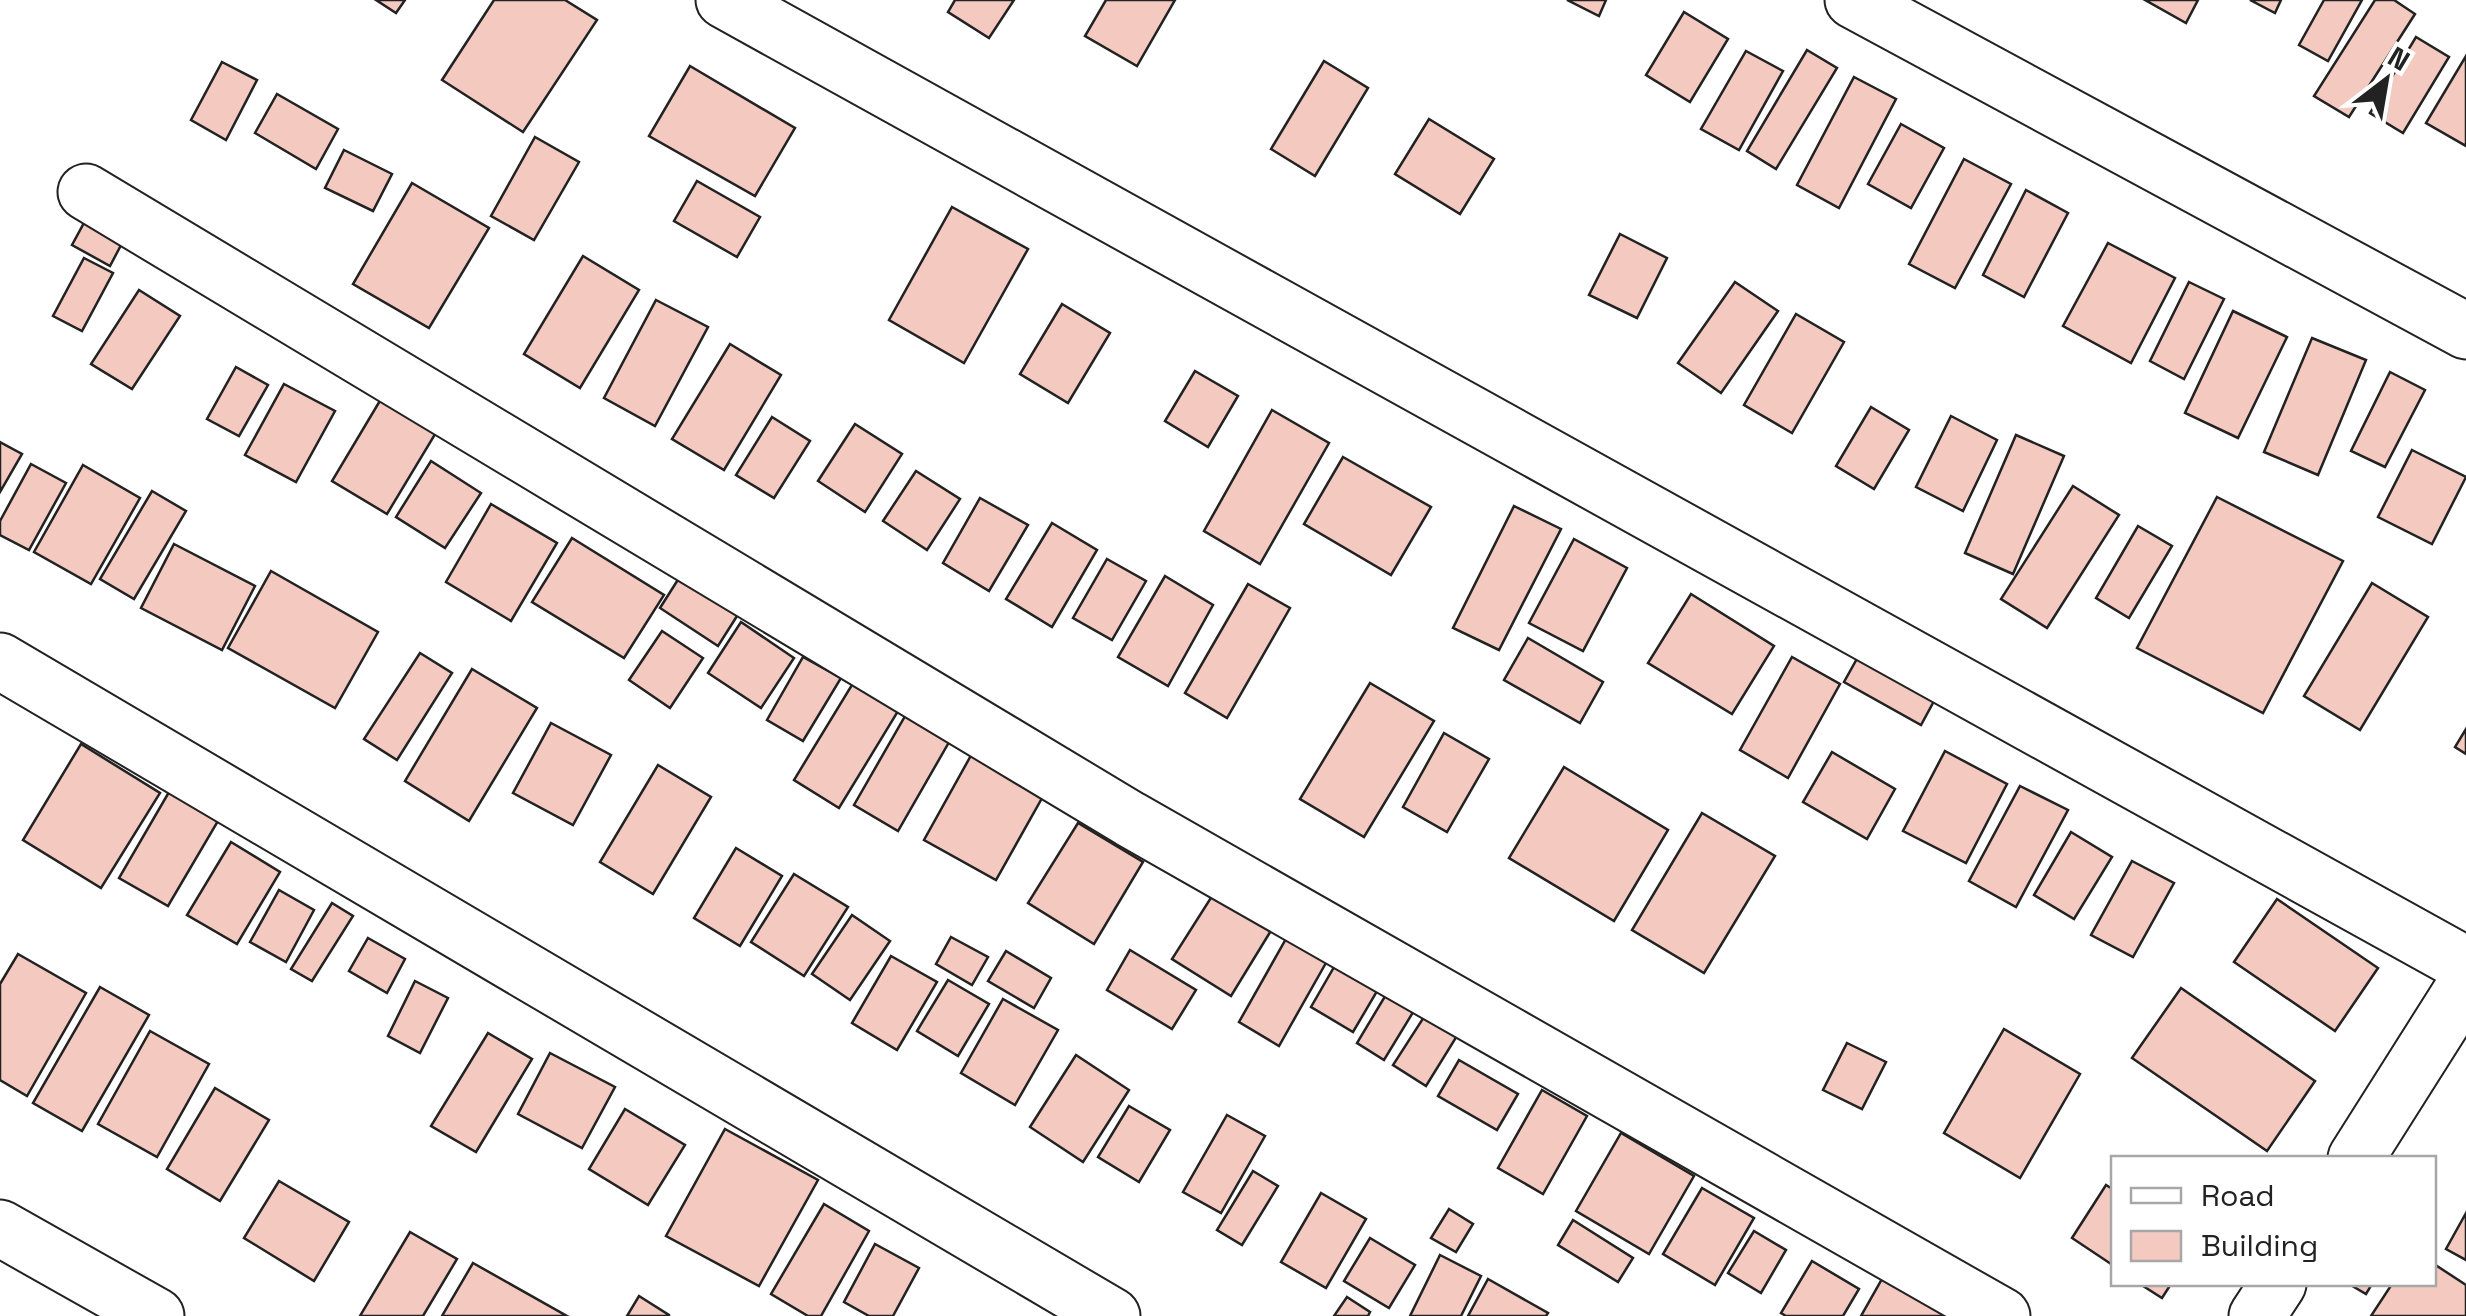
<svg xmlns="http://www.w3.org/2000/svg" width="2466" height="1316" font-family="'Space Grotesk',sans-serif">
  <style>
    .building { fill: #f3c9c0; stroke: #222; stroke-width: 2.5 }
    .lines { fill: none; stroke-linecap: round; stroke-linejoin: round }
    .minor-casing { stroke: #222; stroke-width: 59 }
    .minor { stroke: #fff; stroke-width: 55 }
  </style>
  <rect width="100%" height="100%" fill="#fff"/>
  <!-- building -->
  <g class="building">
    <polygon points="376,0 405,0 396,13"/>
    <polygon points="494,0 565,0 597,20 523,132 442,80"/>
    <polygon points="955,0 1014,0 989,38 948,12"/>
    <polygon points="1106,0 1175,0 1137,66 1085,36"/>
    <polygon points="1567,0 1606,0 1599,16"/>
    <polygon points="2145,0 2198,0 2186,23"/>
    <polygon points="2250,0 2281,0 2275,13"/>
    <polygon points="2324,0 2362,0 2328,61 2299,45"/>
    <polygon points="2375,0 2394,0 2415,14 2349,117 2314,96"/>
    <polygon points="1684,12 1728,39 1690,102 1646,75"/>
    <polygon points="2416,37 2449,57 2403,133 2370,113"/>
    <polygon points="1807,50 1837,68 1776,169 1747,151"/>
    <polygon points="1746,51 1783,71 1739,150 1701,129"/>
    <polygon points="2466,56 2466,146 2426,123"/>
    <polygon points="1324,61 1368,88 1315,176 1271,149"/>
    <polygon points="222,62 257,80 226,140 191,120"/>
    <polygon points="690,66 795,128 755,196 649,136"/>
    <polygon points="1854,77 1896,99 1839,208 1797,185"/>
    <polygon points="277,94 338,129 316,169 255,133"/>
    <polygon points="1429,119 1494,159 1460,214 1395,174"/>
    <polygon points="1901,124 1944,148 1911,208 1868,184"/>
    <polygon points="535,137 579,162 534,240 491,216"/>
    <polygon points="344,150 392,174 373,211 325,188"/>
    <polygon points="1964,159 2011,184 1955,288 1909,264"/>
    <polygon points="697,181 760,217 737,257 674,221"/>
    <polygon points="412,183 489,228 429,328 353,284"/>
    <polygon points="2026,190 2068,213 2024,297 1983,275"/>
    <polygon points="952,207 1028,249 964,363 889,320"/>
    <polygon points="91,210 129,230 110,266 72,245"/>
    <polygon points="1620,234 1667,258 1637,318 1589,295"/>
    <polygon points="2108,243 2175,278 2131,363 2063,326"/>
    <polygon points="583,256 639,290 580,388 524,354"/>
    <polygon points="84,258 113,273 82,331 53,316"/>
    <polygon points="1735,282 1778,311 1721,393 1678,363"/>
    <polygon points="2189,282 2224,299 2184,379 2150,361"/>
    <polygon points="139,290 180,316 132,389 91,364"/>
    <polygon points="656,300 708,327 655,426 604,398"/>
    <polygon points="1062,304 1110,333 1068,403 1020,374"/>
    <polygon points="2233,311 2287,337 2238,438 2185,413"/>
    <polygon points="1796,314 1844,342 1792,433 1744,405"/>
    <polygon points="2312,338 2366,360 2318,475 2264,452"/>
    <polygon points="730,344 781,375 724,470 672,439"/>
    <polygon points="236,367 268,385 239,436 207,419"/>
    <polygon points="1195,371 1238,396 1208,447 1165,421"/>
    <polygon points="2390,372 2425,390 2385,467 2351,451"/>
    <polygon points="284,384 335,411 296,482 245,455"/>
    <polygon points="381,399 437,431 387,514 332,481"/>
    <polygon points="1871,407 1909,430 1874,489 1836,466"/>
    <polygon points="1272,410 1329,443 1260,564 1204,531"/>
    <polygon points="1951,416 1997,440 1963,511 1916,487"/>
    <polygon points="772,417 810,441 774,498 736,475"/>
    <polygon points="855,424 902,454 865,512 818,481"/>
    <polygon points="2016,435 2064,456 2013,574 1965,553"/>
    <polygon points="0,442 22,454 0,492"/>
    <polygon points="2412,450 2466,477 2432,544 2378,517"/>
    <polygon points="1343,457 1431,507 1391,575 1304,524"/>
    <polygon points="431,461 481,493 445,548 396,517"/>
    <polygon points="31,464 66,483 29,550 0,535 0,521"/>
    <polygon points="83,465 140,498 91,584 34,552"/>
    <polygon points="916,471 960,499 927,550 883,521"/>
    <polygon points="2073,486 2119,515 2047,628 2001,599"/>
    <polygon points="152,491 186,511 134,599 100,579"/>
    <polygon points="2217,497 2343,561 2263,713 2137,648"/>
    <polygon points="980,498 1028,525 989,591 943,563"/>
    <polygon points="491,504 557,543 511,621 446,582"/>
    <polygon points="1514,506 1561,529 1499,650 1453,628"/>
    <polygon points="1052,523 1097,550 1052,627 1006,599"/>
    <polygon points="2138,526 2172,546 2129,618 2096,598"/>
    <polygon points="572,538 664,595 624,658 532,602"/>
    <polygon points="1574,539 1627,568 1583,651 1529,623"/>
    <polygon points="174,544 255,586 222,650 141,608"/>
    <polygon points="1107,559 1146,581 1112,640 1073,618"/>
    <polygon points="686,567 744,605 718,646 660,608"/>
    <polygon points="271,571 378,632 335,708 228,648"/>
    <polygon points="1165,576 1213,605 1168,686 1118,657"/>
    <polygon points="2372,583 2428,617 2360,730 2304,696"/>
    <polygon points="1248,584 1290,608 1227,718 1185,693"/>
    <polygon points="1691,594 1774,646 1732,714 1648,663"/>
    <polygon points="741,622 794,658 761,708 708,673"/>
    <polygon points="662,631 703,658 670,708 629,680"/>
    <polygon points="1528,638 1603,682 1580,723 1504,680"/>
    <polygon points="1863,648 1940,690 1921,725 1844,682"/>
    <polygon points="420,653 452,673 397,760 364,739"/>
    <polygon points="803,657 841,678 803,741 767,720"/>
    <polygon points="1792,657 1840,684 1788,778 1740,750"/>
    <polygon points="472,669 537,708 469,821 405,781"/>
    <polygon points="858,675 903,703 839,808 794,780"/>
    <polygon points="1370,683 1434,721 1364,837 1300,799"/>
    <polygon points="908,711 952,737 898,831 854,805"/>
    <polygon points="551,723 611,755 573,825 513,793"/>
    <polygon points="2466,729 2466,754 2455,747"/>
    <polygon points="1444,733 1489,759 1447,832 1403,807"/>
    <polygon points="81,744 160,793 101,888 23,840"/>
    <polygon points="974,750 1046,791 996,880 924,840"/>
    <polygon points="1945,751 2007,784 1966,863 1903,831"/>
    <polygon points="1832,752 1895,789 1867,839 1803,802"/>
    <polygon points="658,765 711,797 653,894 600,862"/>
    <polygon points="1564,767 1668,830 1614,921 1509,858"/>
    <polygon points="2020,786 2068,810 2016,907 1969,881"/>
    <polygon points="169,792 218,821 168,906 119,878"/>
    <polygon points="1702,813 1775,856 1704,973 1632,930"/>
    <polygon points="1078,823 1143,862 1094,944 1028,903"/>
    <polygon points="2071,832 2112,857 2074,919 2034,895"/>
    <polygon points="231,842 280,872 237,944 187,915"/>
    <polygon points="736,848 782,876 740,946 694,918"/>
    <polygon points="2132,861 2174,883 2133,957 2091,935"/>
    <polygon points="794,874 848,907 804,976 751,942"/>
    <polygon points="279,890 314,910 286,962 250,942"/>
    <polygon points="1214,893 1272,929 1231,996 1172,959"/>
    <polygon points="2277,899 2378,968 2335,1031 2234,962"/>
    <polygon points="332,903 353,916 312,981 291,969"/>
    <polygon points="852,915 890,941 850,1000 812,974"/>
    <polygon points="1291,930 1331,954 1279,1046 1239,1022"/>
    <polygon points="951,937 988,957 972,985 936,964"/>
    <polygon points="368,938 405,959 387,993 349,971"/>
    <polygon points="1130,950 1196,990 1172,1029 1107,990"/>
    <polygon points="1006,951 1051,978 1034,1008 988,981"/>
    <polygon points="18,954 86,993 27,1096 0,1080 0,984"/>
    <polygon points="1341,955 1383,981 1353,1032 1311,1007"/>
    <polygon points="891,956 937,982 897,1050 852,1023"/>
    <polygon points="948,980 989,1004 958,1056 917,1031"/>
    <polygon points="415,981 448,998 420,1053 388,1036"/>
    <polygon points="100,987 149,1015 82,1131 33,1103"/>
    <polygon points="2181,988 2315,1081 2267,1151 2132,1058"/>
    <polygon points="1387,993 1415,1009 1384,1060 1357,1043"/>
    <polygon points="1003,999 1058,1030 1015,1105 961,1073"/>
    <polygon points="1433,1003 1465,1023 1426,1086 1393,1065"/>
    <polygon points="2004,1029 2080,1074 2020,1178 1944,1133"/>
    <polygon points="150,1031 209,1064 157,1157 98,1124"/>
    <polygon points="488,1033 532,1059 476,1152 431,1126"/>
    <polygon points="1847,1043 1886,1062 1862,1109 1823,1090"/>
    <polygon points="550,1053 615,1087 582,1148 518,1114"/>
    <polygon points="1076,1055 1129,1090 1083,1162 1030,1127"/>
    <polygon points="1459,1060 1518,1094 1497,1130 1438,1096"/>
    <polygon points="215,1088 269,1120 220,1201 167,1169"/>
    <polygon points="1542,1090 1587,1116 1543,1194 1498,1168"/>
    <polygon points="1129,1106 1170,1130 1139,1182 1098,1157"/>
    <polygon points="625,1109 685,1145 648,1205 589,1169"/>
    <polygon points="1227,1115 1265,1136 1221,1213 1183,1192"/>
    <polygon points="725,1129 818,1180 759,1286 666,1236"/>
    <polygon points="1621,1133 1694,1176 1649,1254 1576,1211"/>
    <polygon points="1253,1171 1278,1186 1242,1245 1217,1230"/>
    <polygon points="279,1181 349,1222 314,1281 244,1238"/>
    <polygon points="2106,1185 2114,1190 2114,1266 2072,1238"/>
    <polygon points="1702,1188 1754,1218 1715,1285 1663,1254"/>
    <polygon points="1321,1193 1366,1219 1326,1288 1281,1262"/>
    <polygon points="824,1204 869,1231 821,1316 808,1316 771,1294"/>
    <polygon points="1449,1209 1473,1224 1456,1252 1431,1238"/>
    <polygon points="2466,1213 2466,1260 2446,1249"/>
    <polygon points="1573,1220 1633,1258 1618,1282 1558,1245"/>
    <polygon points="1754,1231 1786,1250 1761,1293 1728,1273"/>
    <polygon points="410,1232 457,1259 423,1316 360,1316"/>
    <polygon points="1370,1238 1415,1265 1389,1308 1344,1281"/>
    <polygon points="875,1244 919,1268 893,1316 869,1316 844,1302"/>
    <polygon points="1440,1255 1481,1276 1461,1316 1410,1316"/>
    <polygon points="1812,1261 1859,1289 1843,1316 1786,1316 1781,1313"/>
    <polygon points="473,1263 567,1316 442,1316"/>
    <polygon points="1891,1263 1948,1316 1861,1316"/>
    <polygon points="2434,1264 2466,1285 2466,1316 2371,1316 2392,1284 2434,1284"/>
    <polygon points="1488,1279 1548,1313 1546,1316 1468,1316"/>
    <polygon points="2140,1284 2171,1284 2162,1298"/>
    <polygon points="2349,1284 2372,1284 2366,1294"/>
    <polygon points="639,1296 669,1315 669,1316 627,1316"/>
    <polygon points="1347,1297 1370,1312 1368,1316 1334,1316"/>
  </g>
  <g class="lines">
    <defs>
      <g id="minor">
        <polyline points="724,0 2466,965"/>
        <polyline points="1853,0 2466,331"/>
        <polyline points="86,192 1130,819 2002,1316"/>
        <polyline points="0,661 1112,1316"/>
        <polyline points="2356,1158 2466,984"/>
        <polyline points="0,1228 156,1316"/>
        <polyline points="2257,1316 2278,1284"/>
      </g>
    </defs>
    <!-- minor casing -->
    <use href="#minor" class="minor-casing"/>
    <!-- minor -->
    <use href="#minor" class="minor"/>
  </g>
  <!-- legend -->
  <rect x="2111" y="1156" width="325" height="130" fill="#ffffff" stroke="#a7a7a7" stroke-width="2.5"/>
  <rect x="2131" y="1188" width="50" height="15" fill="#ffffff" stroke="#a7a7a7" stroke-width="2.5"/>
  <text x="2201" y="1206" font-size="30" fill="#222222">Road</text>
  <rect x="2131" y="1231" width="50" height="30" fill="#f3c9c0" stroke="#a7a7a7" stroke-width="2.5"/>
  <text x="2201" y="1256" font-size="30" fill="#222222">Building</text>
  <!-- north arrow -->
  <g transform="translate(2386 80) rotate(31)" stroke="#ffffff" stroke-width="8" paint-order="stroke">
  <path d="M0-8L18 38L0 25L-18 38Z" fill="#222222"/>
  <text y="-15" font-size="28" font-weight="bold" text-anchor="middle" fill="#222222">N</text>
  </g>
</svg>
